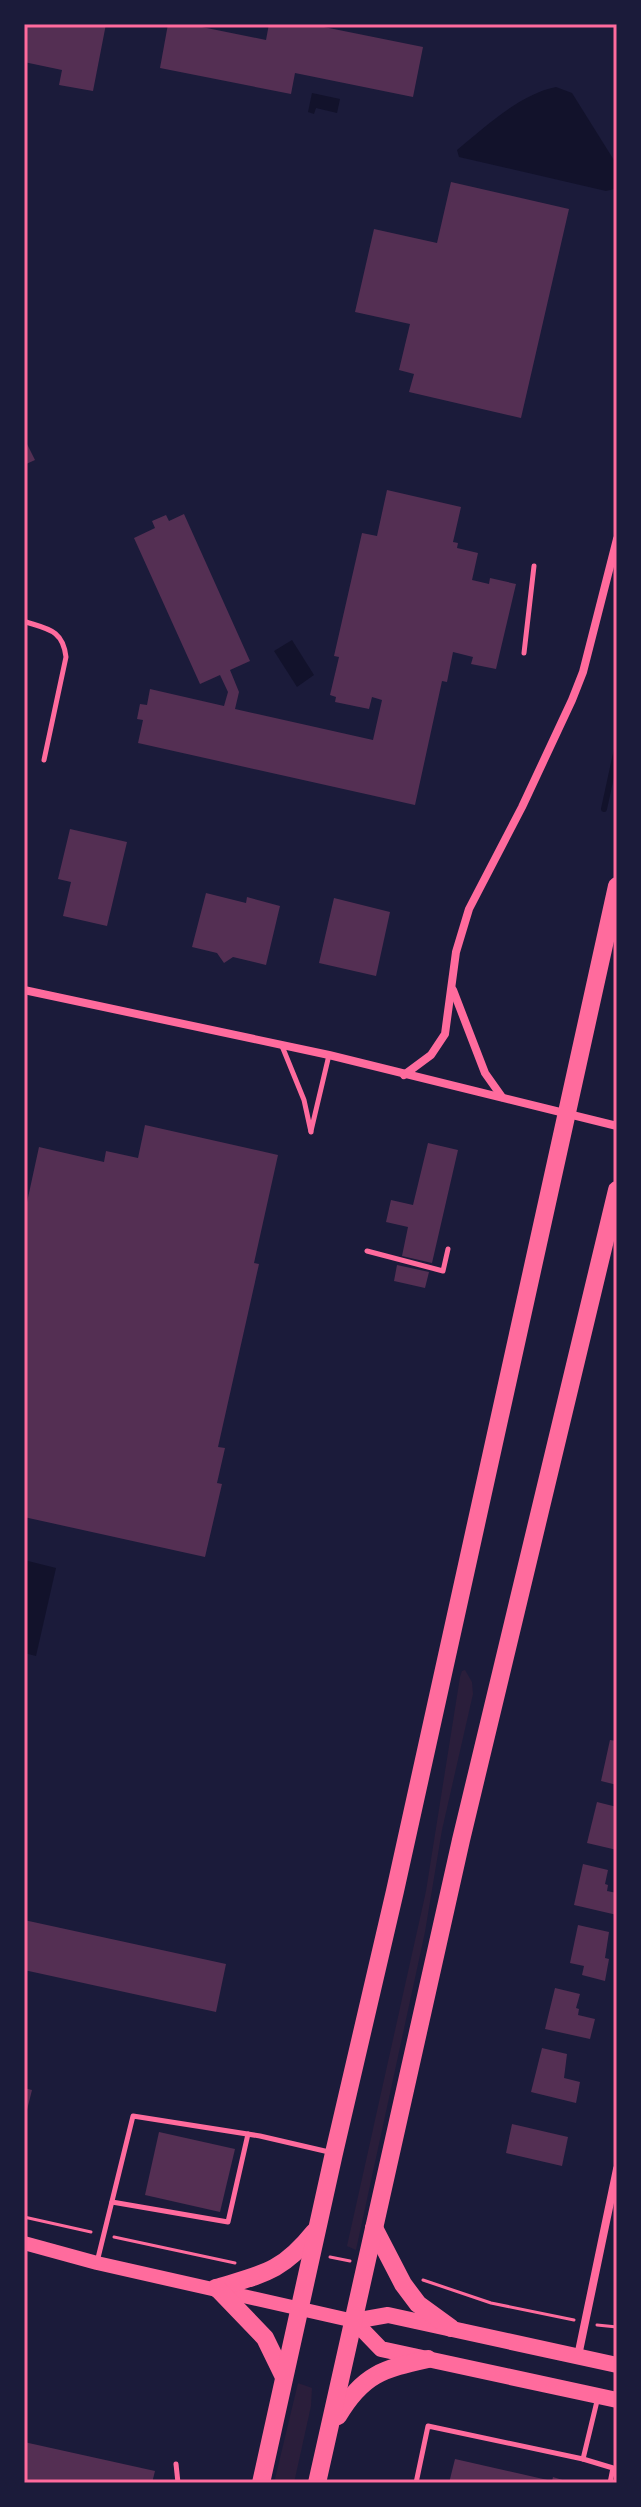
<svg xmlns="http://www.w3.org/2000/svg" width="641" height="2507" font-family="'Times New Roman',serif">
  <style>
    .green { fill: #2a1e3b }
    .water { fill: #12122b }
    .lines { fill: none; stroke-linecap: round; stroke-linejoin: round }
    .stream { stroke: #12122b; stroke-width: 6 }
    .building { fill: #542f53 }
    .path { stroke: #ff6b9d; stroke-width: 3 }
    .service { stroke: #ff6b9d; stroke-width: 5 }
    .minor { stroke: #ff6b9d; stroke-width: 8 }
    .tertiary { stroke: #ff6b9d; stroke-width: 14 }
    .secondary { stroke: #ff6b9d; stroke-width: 16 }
    .trunk { stroke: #ff6b9d; stroke-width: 18 }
    .neatline { fill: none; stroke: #ff6b9d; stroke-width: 3 }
  </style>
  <rect width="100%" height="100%" fill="#1b1b3a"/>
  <!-- green -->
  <g class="green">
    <polygon points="465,1670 472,1682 473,1694 442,1830 425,1932 356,2250 347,2246 426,1891 460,1677 462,1671"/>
    <polygon points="298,2383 312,2388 311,2406 294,2483 274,2483"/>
  </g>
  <!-- water -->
  <g class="water">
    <path d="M556 87 572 93 617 165 615 189 606 191 459 157 457 150C485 127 520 94 556 87Z"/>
    <polygon points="312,93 340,99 337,113 316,108 314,114 308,112"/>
    <polygon points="292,640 314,675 297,687 274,651"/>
    <polygon points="24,1560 56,1568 36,1656 24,1653"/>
  </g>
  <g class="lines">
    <!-- stream -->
    <polyline class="stream" points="604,809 617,749"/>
  </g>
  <!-- building -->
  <g class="building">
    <polygon points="24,24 106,24 93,91 59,85 62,70 24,62"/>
    <polygon points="168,24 187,24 266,40 269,24 309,24 423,47 413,97 295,73 291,94 160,68"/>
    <polygon points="451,182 569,209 521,418 409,392 414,374 399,370 410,324 355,312 374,229 437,243"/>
    <polygon points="24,438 35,460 24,465"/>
    <polygon points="387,490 461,507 453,542 458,543 457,548 478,553 472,580 489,584 490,578 516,584 496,669 471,664 473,657 453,652 447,682 442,681 415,805 138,743 143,720 137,719 140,704 147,705 150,689 224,706 228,692 220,675 200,684 134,538 155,528 152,521 166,515 169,521 184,514 250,661 230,670 239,692 235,709 373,740 382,700 372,697 369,709 335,702 336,697 330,695 339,657 334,656 362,533 377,536"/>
    <polygon points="70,829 127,842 107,926 63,916 71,882 58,879"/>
    <polygon points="206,893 246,903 247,897 280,906 266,965 233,957 224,963 217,953 192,947"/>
    <polygon points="334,898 390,912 376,976 319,963"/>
    <polygon points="145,1125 278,1155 254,1263 259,1264 218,1447 225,1448 217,1483 222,1484 205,1557 24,1517 24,1216 39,1147 104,1162 106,1151 138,1158"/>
    <polygon points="428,1143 458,1150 432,1263 402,1256 408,1227 386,1222 391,1200 413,1205"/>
    <polygon points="397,1265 429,1272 425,1288 394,1281"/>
    <polygon points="610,1740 617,1741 617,1785 601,1781"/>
    <polygon points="597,1802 617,1807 617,1850 587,1843"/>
    <polygon points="583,1864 608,1870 605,1884 608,1885 607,1891 617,1893 617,1915 574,1905"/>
    <polygon points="24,1920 226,1964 216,2012 24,1970"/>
    <polygon points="578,1925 609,1932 605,1958 609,1959 605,1981 582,1975 584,1966 570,1963"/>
    <polygon points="555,1988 580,1994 576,2008 579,2009 578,2015 595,2019 590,2039 545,2029"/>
    <polygon points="542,2048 567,2054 564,2078 580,2082 576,2103 531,2092"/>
    <polygon points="24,2088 32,2090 25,2118 24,2118"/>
    <polygon points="512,2124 568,2137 562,2166 506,2153"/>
    <polygon points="159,2132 235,2149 220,2212 145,2195"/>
    <polygon points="24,2442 155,2471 152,2483 24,2483"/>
    <polygon points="455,2459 552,2481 553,2477 572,2483 449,2483"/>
  </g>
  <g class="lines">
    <!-- path -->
    <g class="path">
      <polyline points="24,2217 91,2232"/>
      <polyline points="114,2237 235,2263"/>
      <polyline points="330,2257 350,2261"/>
      <polyline points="423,2280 491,2303 574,2320"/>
      <polyline points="597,2325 617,2327"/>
    </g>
    <!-- service -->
    <g class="service">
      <path d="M26 622C48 629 63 630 66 657L44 760"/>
      <polyline points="524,653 534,566"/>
      <polyline points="282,1046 304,1100 311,1132"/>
      <polyline points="311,1131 329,1055"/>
      <polyline points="367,1251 443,1271 448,1249"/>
      <polyline points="112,2202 228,2222 248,2134"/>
      <polyline points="97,2262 133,2116 260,2136 329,2152"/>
      <polyline points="598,2397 583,2459 613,2468 610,2483"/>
      <polyline points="176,2464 178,2483"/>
      <polyline points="416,2483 428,2426 583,2459"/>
    </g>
    <!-- minor -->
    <g class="minor">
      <polyline points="24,990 329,1055 617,1126"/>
      <polyline points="453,990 485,1073 502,1097"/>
      <polyline points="404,1075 431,1055 445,1034 456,952 469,909 522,807 572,700 583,672 617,539"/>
      <polyline points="578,2356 617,2169"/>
    </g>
    <!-- tertiary -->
    <polyline class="tertiary" points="24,2243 97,2263 354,2321"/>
    <!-- secondary -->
    <g class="secondary">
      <polyline points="354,2321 381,2349 617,2400"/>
      <polyline points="354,2321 388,2315 617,2365"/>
    </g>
    <!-- trunk -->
    <g class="trunk">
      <polyline points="374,2228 403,2284 418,2304 451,2328"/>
      <path d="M216 2288C263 2274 282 2272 314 2232"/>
      <polyline points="218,2289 265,2338 284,2377"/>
      <path d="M338 2416C363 2374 383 2369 428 2359"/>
      <polyline points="261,2483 334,2153 395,1891 617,886"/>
      <polyline points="317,2483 461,1840 617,1190"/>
    </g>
  </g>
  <!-- border -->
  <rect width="641" height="2507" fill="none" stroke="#1b1b3a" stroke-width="52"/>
  <rect x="26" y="26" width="589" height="2455" class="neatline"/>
</svg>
